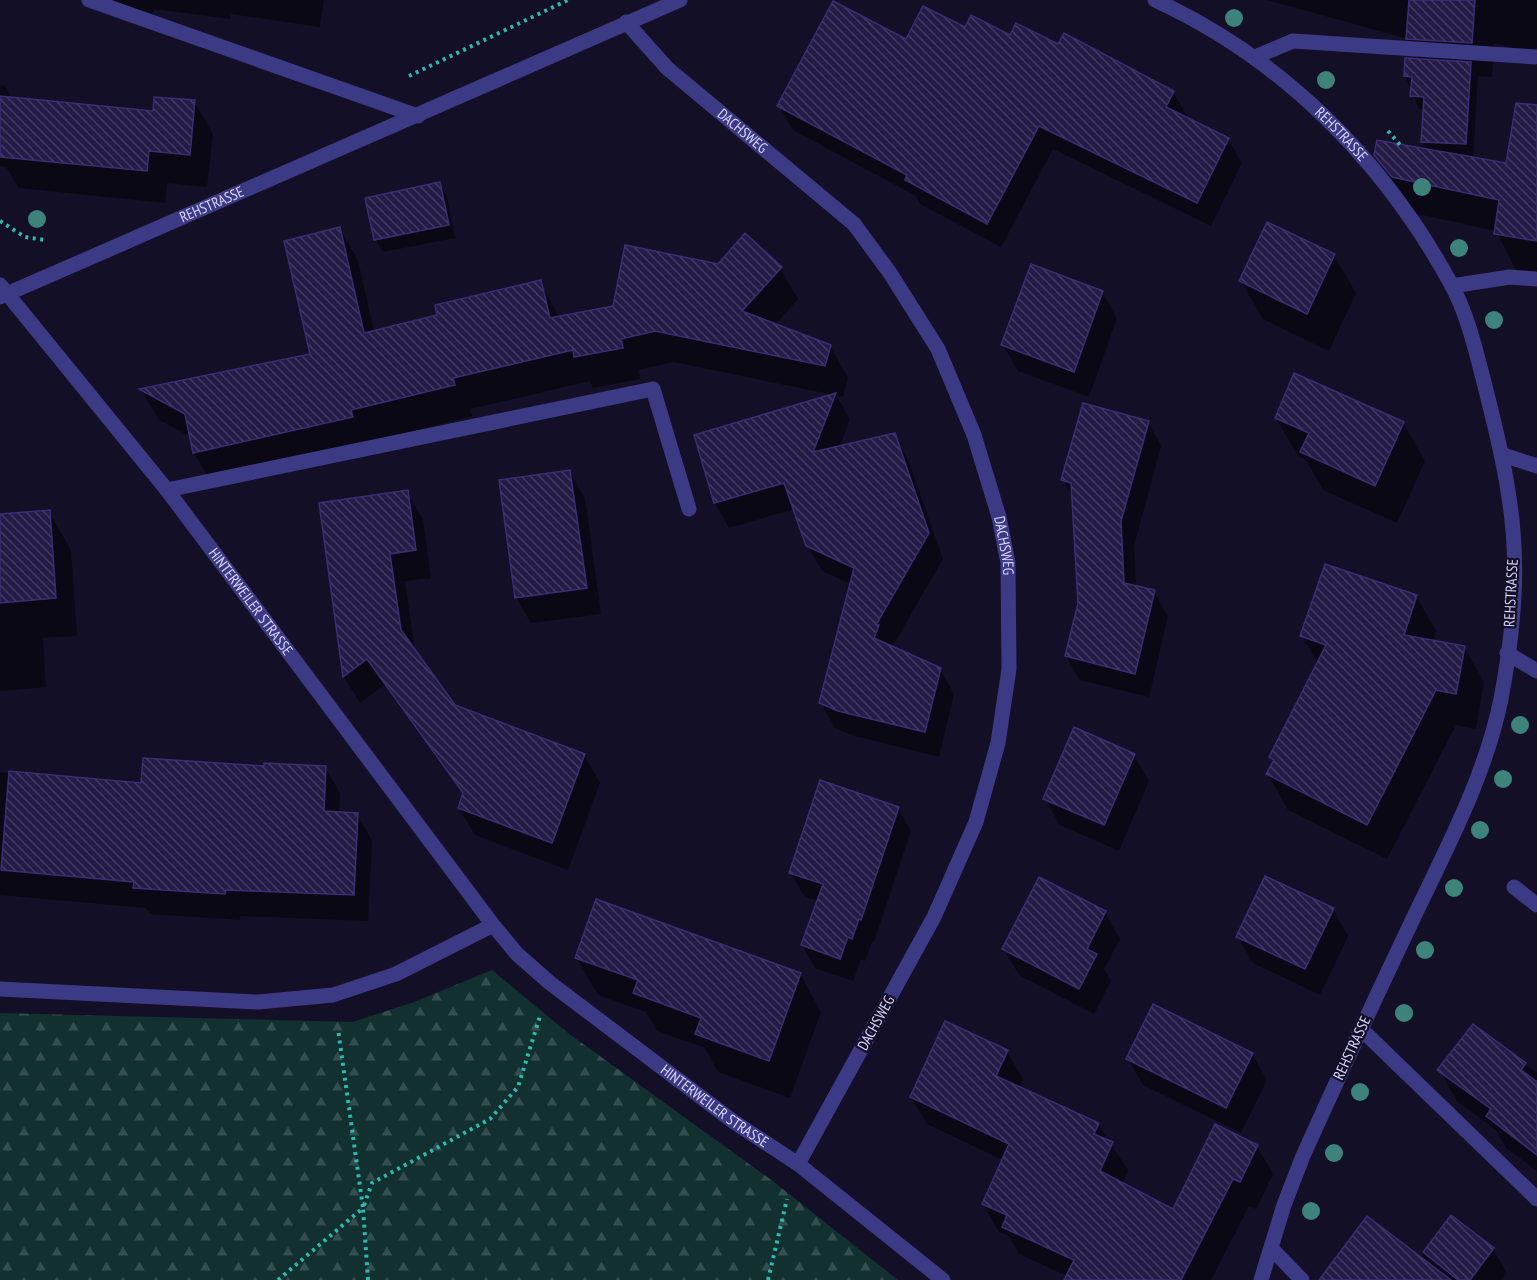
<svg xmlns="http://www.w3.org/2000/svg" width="1537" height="1280" font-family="'PT Sans Narrow',sans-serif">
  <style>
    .forest { fill: url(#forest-firs) }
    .shadow { fill: #0007 }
    .building { fill: url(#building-back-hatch); stroke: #3b2d73; stroke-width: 1.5 }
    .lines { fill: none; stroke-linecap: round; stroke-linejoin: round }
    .path { stroke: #2fb8b0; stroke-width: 4; stroke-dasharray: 3 4.5; stroke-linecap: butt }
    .minor { stroke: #3d3a85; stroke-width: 15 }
    .tree { fill: #3d827b }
    .labels { text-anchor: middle; stroke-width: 4.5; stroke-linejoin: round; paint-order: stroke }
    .street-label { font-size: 15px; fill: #d9d4ff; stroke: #130f26 }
  </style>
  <defs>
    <pattern id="forest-firs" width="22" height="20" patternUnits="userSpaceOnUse" patternTransform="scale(1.5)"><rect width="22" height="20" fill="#12302f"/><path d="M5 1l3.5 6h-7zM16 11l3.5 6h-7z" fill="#344d4e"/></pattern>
    <pattern id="building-back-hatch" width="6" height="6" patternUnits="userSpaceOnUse" patternTransform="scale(1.5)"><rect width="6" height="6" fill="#241b47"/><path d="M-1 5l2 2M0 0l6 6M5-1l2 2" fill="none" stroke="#433b63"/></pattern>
  </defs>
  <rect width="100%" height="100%" fill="#130f26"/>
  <!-- forest -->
  <polygon class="forest" points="492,970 568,1033 774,1182 898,1280 0,1280 0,1013 353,1022 414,1002"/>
  <!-- shadow -->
  <g class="shadow">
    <polygon points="84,0 324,0 320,27 231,14 230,19 154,9 153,13 86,3"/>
    <polygon points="1267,0 1537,0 1537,55 1494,43 1492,77 1478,76 1473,159 1537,170 1537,273 1516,270 1496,231 1414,213 1397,192 1376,155 1428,151 1423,141 1425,109 1419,109 1405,76 1421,61 1408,39"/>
    <polygon points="965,29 1059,46 1173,92 1187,116 1186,119 1228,139 1242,163 1211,226 1053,149 1001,247 920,204 916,196 793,130 779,106 907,41"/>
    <polygon points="0,85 5,86 13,99 154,113 194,102 213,134 207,187 167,183 165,203 19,188 6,167 0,166"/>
    <polygon points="440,184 447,197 455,238 383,252 376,240"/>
    <polygon points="340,229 358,260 374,332 439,316 540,282 559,317 614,308 718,266 780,268 798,299 775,325 830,346 848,378 843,397 836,395 850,419 839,448 894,435 908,460 943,559 892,647 940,669 954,694 939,757 854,736 835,728 821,703 851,584 822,571 807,545 794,509 729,528 715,503 696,436 834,395 674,362 638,370 640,379 593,388 590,381 470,409 472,416 212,484 194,453 191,437 159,420 141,390 312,355"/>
    <polygon points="1334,255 1356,293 1329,351 1263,319 1241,281"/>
    <polygon points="1102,292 1117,318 1089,397 1018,371 1003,345"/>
    <polygon points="1276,418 1403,423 1425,461 1397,523 1323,490 1306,460 1298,456"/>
    <polygon points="1148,422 1161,446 1134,546 1136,587 1154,592 1168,616 1149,697 1080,680 1066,656 1079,603 1073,497 1063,480"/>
    <polygon points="570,472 585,498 601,614 531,623 516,597"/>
    <polygon points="407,492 423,520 431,578 405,581 415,652 454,706 584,755 600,783 568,870 475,835 459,808 464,796 384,685 360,703 344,677 321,504"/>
    <polygon points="49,512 71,550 77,636 43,638 46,687 0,691 0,516"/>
    <polygon points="1416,596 1436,631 1433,642 1464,647 1484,682 1476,729 1456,725 1387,859 1288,810 1268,774 1274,763 1271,757 1318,664 1302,636"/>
    <polygon points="1134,755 1149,781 1119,851 1060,825 1045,799"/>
    <polygon points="325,767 340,793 339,814 357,814 372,841 368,921 240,916 240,920 150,914 146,908 0,895 0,772 142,784 266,768"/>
    <polygon points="898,808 911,831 874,942 872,942 865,961 861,959 853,981 815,968 802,945 818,901 804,896 791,873"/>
    <polygon points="1333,909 1348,936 1320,995 1253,963 1238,937"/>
    <polygon points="1105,913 1120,939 1104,969 1111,981 1094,1014 1019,975 1004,949"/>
    <polygon points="576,957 800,974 821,1012 790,1098 718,1072 705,1048 657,1031 646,1012 598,995"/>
    <polygon points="1473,1026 1537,1073 1537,1171 1506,1148 1496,1130 1457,1101 1439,1070"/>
    <polygon points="1007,1052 1023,1079 1019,1088 1098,1124 1128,1170 1122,1184 1173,1211 1257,1146 1273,1174 1256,1209 1249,1206 1211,1280 1065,1280 1067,1276 1019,1254 1009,1236 999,1232 983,1204 1003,1160 927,1124 911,1097"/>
    <polygon points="1252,1054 1267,1080 1241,1133 1143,1085 1128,1059"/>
    <polygon points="1451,1217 1493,1249 1507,1273 1502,1280 1329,1280 1420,1258"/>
  </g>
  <!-- building -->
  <g class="building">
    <polygon points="1409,0 1475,0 1472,43 1406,39"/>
    <polygon points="833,1 906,39 923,6 965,27 971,15 1010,35 1016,23 1058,44 1064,33 1174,91 1166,107 1229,138 1197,203 1039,126 987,224 905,180 907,175 777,106"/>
    <polygon points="1405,58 1471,62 1466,144 1421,142 1424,97 1410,96 1412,77 1404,76"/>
    <polygon points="0,96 153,111 154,97 195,100 190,155 149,151 147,171 0,157"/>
    <polygon points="1516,103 1537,105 1537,241 1494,234 1499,200 1392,177 1374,155 1377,140 1506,163"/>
    <polygon points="440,182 449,225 374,240 365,198"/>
    <polygon points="1267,222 1335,254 1307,314 1239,281"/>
    <polygon points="340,227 364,333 437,315 435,305 541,280 550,318 613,306 625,245 718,264 745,233 782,267 742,311 831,345 825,366 655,331 621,339 623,348 574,357 573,350 453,378 455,385 351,410 353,417 193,453 185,414 139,389 310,354 284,241"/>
    <polygon points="1031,264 1103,291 1074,372 1001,345"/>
    <polygon points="1294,373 1404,422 1375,486 1300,452 1309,433 1275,418"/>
    <polygon points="836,393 813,452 895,433 929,533 876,625 879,625 874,638 941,668 925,732 838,711 819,703 854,568 806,546 784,483 714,503 694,435"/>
    <polygon points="1083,403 1149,421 1121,521 1124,583 1155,590 1135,674 1065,656 1078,603 1071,483 1061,480"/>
    <polygon points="570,470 587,588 515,598 499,480"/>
    <polygon points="408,490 416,550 390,554 401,630 455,705 585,754 552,843 458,808 463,793 367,659 343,677 319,503"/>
    <polygon points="50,510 56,598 0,603 0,514"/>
    <polygon points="1325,564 1417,595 1404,635 1465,646 1456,694 1436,690 1367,825 1266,774 1274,760 1269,757 1326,645 1300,636"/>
    <polygon points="1074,727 1135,754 1104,825 1043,799"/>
    <polygon points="143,758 264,766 264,763 326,766 324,811 358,813 354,895 226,890 225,894 133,888 134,882 1,870 9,771 141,783"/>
    <polygon points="820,780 899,807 861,920 859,919 852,939 848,937 840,959 801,945 823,884 789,873"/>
    <polygon points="1265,876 1334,908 1305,969 1236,937"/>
    <polygon points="1039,877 1106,911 1087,949 1097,954 1079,989 1002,949"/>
    <polygon points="596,899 801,973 769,1061 695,1034 701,1018 633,993 638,980 575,958"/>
    <polygon points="1153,1004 1253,1053 1226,1108 1126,1059"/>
    <polygon points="945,1021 1008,1050 996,1076 1099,1123 1094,1134 1113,1142 1100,1171 1173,1209 1215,1124 1258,1145 1240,1182 1233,1179 1181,1280 1064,1280 1074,1260 1002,1227 1007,1215 982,1204 1009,1144 910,1097"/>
    <polygon points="1473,1024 1526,1063 1521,1070 1537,1082 1537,1155 1486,1116 1491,1109 1437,1070"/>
    <polygon points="1451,1215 1494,1248 1470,1280 1458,1280 1423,1252"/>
    <polygon points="1367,1216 1451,1280 1319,1280"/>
  </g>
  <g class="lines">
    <!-- path -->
    <g class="path">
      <polyline points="409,76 568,0"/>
      <polyline points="1388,131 1401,146"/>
      <polyline points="0,221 25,237 45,240"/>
      <polyline points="278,1280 363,1208 338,1029"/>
      <polyline points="368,1280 363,1208 372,1183 490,1119 518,1087 540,1016"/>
      <polyline points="768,1280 787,1199"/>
    </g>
    <!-- minor -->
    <g class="minor">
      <polyline points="89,0 418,116"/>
      <path id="s1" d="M1155 0C1283 59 1384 161 1451 284 1468 315 1476 352 1485 386 1497 434 1509 482 1513 531 1518 585 1511 646 1501 699 1485 778 1445 851 1411 923 1374 1001 1338 1078 1303 1156L1284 1205 1261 1280"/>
      <path id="s2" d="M626 22 667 68 854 224 890 273 938 349 974 435 999 517 1008 563 1009 669 998 743 976 822 934 917 798 1164"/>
      <polyline points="1255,57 1293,41 1537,57"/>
      <path id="s3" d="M0 285 167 490 493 925 517 954 550 983 734 1122 798 1164 943 1280"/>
      <polyline points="1452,286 1510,277 1537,279"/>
      <path id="s4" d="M0 297 680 0"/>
      <polyline points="1503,455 1537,466"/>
      <polyline points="167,490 653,389 689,509"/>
      <polyline points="1507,653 1537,671"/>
      <polyline points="1514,887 1537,905"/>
      <polyline points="0,989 258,1002 333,995 396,974 493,925"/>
      <polyline points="1361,1029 1537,1199"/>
      <polyline points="1271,1248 1302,1280"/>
    </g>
  </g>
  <!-- trees -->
  <g class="tree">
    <circle cx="1234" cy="18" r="9"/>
    <circle cx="1326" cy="80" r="9"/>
    <circle cx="1422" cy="187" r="9"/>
    <circle cx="37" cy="219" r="9"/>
    <circle cx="1459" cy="248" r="9"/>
    <circle cx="1494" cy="320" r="9"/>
    <circle cx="1520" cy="725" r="9"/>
    <circle cx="1503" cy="779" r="9"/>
    <circle cx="1480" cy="830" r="9"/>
    <circle cx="1454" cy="888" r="9"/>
    <circle cx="1425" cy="950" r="9"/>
    <circle cx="1404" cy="1013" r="9"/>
    <circle cx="1360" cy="1092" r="9"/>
    <circle cx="1334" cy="1153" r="9"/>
    <circle cx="1311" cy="1211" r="9"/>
  </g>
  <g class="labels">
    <!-- street labels -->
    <g class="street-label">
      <text dy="5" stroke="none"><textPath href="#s2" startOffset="160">DACHSWEG</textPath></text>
      <text dy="5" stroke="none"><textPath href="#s1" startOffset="231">REHSTRASSE</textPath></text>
      <text dy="5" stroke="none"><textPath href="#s4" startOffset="231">REHSTRASSE</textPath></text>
      <text dy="5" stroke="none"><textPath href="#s2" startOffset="664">DACHSWEG</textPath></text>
      <text transform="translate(1511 593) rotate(-87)" y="5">REHSTRASSE</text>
      <text dy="5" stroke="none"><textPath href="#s3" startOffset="404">HINTERWEILER STRASSE</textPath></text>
      <text transform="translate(876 1023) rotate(-61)" y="5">DACHSWEG</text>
      <text transform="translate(1352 1048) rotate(-65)" y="5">REHSTRASSE</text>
      <text dy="5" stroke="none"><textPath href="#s3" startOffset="1095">HINTERWEILER STRASSE</textPath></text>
    </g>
  </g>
</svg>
